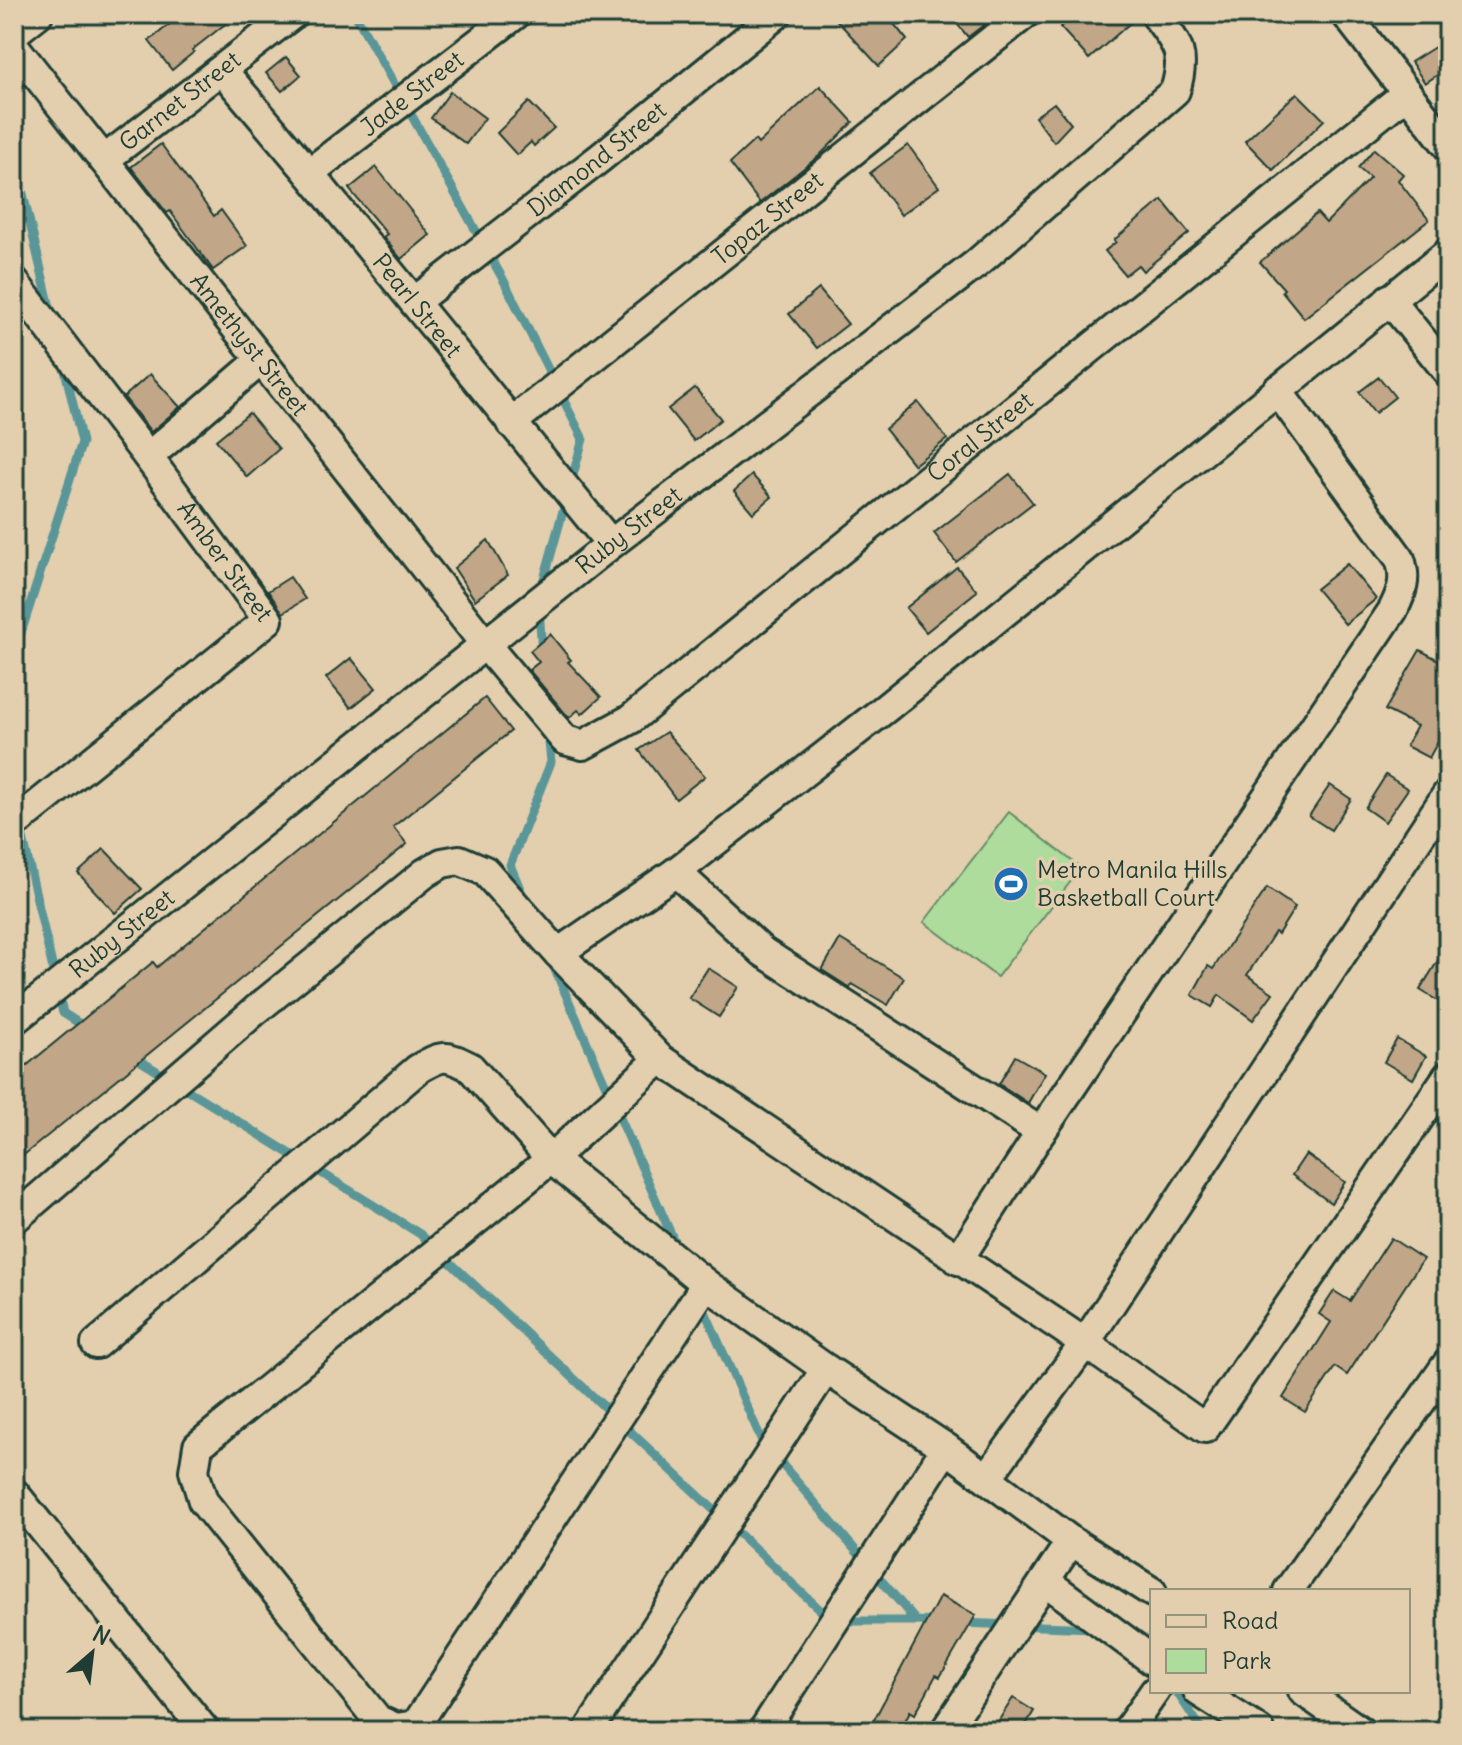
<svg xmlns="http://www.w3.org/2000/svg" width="1462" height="1745" font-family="Delius,sans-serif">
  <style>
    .green { fill: #addc9c; stroke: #668c68; stroke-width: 2 }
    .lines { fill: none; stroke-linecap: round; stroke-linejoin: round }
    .stream { stroke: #5a9698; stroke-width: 9 }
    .building { fill: #c1a687; stroke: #1f3d34; stroke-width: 2 }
    .minor-casing { stroke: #1f3d34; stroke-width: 34 }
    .minor { stroke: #e3cfae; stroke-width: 28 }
    .labels { text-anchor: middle; stroke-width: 7; stroke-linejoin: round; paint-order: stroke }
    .street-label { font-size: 24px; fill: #1f3d34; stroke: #e3cfae }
    .poi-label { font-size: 24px; fill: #1f3d34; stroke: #e3cfae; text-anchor: start }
  </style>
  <rect width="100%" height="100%" fill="#e3cfae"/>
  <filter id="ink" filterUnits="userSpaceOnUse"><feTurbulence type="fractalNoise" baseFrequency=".0125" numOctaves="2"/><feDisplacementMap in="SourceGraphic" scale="16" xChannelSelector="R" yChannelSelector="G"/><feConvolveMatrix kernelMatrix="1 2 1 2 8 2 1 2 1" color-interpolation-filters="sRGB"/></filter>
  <g filter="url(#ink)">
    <!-- green -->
    <polygon class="green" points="1009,812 1081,868 997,977 924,922"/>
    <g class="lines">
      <!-- stream -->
      <g class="stream">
        <polyline points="355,14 504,281 583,439 541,590"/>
        <polyline points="14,156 52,316"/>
        <polyline points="539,608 542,653"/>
        <polyline points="14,655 82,442 63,362"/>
        <polyline points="14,799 63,1013 88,1029"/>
        <polyline points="524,898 510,865 551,762 548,732"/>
        <polyline points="552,963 678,1250"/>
        <polyline points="131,1055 420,1234 832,1621 916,1621"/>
        <polyline points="700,1300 762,1441 916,1621 938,1622"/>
        <polyline points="961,1623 1094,1628"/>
        <polyline points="1176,1691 1203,1731"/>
      </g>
    </g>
    <!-- building -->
    <g class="building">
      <polygon points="182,14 238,14 192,50 194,52 172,70 149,41"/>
      <polygon points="831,14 886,14 907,40 879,66"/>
      <polygon points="949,14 998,14 968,37"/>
      <polygon points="1075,14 1138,14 1138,16 1089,59 1060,27"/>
      <polygon points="1438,45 1448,60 1448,68 1425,83 1411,62"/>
      <polygon points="286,57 301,75 282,91 266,73"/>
      <polygon points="820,86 853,122 819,156 760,203 730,163 755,140 758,144"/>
      <polygon points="450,92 485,118 466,144 431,118"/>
      <polygon points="1297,93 1324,120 1273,170 1245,141"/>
      <polygon points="529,102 554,128 534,146 531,142 517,155 497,133"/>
      <polygon points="1054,103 1071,124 1054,142 1035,117"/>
      <polygon points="161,144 214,216 221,210 247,246 213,270 170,211 167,213 131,167"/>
      <polygon points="908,145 939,187 901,215 870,173"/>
      <polygon points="1374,149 1403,174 1398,180 1429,220 1304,318 1282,291 1284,289 1260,262 1317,213 1326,223 1370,178 1358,168"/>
      <polygon points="376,167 430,235 401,259 383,237 387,234 349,189"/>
      <polygon points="1162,200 1189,233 1143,271 1138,265 1125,275 1105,251 1116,242 1114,240"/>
      <polygon points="819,289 848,324 817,348 789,314"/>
      <polygon points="150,374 180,407 151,432 124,397"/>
      <polygon points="1379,377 1395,397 1375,413 1359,392"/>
      <polygon points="695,388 721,419 694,441 668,409"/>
      <polygon points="918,402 947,439 914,465 885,429"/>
      <polygon points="249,413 279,449 247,477 216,440"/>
      <polygon points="1010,474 1033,503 956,562 934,533"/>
      <polygon points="752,475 772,497 753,513 734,491"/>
      <polygon points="488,540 508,575 475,600 454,568"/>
      <polygon points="1347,564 1376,599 1345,624 1316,589"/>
      <polygon points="957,567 977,591 926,632 906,608"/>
      <polygon points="290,577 305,599 283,613 268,591"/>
      <polygon points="550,634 571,660 568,662 601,697 582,714 578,710 569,718 529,670 539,662 530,651"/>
      <polygon points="1420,650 1448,665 1448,723 1429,758 1406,746 1417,726 1385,710"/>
      <polygon points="351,658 376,688 351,708 326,678"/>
      <polygon points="485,698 511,731 393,827 407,844 14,1163 14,1076 153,962 157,967"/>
      <polygon points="666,732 705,776 676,799 639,750"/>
      <polygon points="1386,775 1408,789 1385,822 1365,808"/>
      <polygon points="1330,785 1351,799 1331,830 1309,816"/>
      <polygon points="104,849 142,889 115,913 78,873"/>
      <polygon points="1267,888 1295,907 1278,934 1275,932 1247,975 1273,993 1253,1020 1219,995 1212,1007 1192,995 1208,966 1213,969"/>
      <polygon points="840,939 904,978 888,1005 852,984 850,988 822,970"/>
      <polygon points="1448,944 1448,1007 1420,990"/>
      <polygon points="708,968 738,987 719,1017 689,998"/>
      <polygon points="1397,1039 1426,1056 1413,1079 1384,1062"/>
      <polygon points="1015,1056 1045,1073 1028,1103 999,1084"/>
      <polygon points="1306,1154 1345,1182 1331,1203 1292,1175"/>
      <polygon points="1391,1238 1423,1259 1347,1375 1335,1367 1305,1412 1283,1398 1331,1322 1319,1314 1334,1291 1350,1301"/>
      <polygon points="940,1596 976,1615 940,1677 936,1675 915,1714 910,1711 900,1731 868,1731"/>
      <polygon points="1013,1698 1034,1711 1022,1731 992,1731"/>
    </g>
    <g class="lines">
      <defs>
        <g id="minor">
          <polyline points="14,33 38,14"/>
          <path id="s1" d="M14 46 485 644 565 740 583 745 631 719 1407 93 1346 14"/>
          <path id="s2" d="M222 70 309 173 611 544"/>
          <polyline points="1407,93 1448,146"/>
          <path id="s3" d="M104 160 293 14"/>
          <path id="s4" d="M309 173 516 14"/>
          <path id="s5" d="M14 282 148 457 268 620 14 824"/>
          <polyline points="1389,299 1448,372"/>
          <path id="s6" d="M414 302 600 158 777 14"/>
          <path id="s7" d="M511 423 1025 14"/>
          <polyline points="148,457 261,360"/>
          <polyline points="676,872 763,952 1041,1132"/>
          <polyline points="558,953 676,872 886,708 1448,253"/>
          <path id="s8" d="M14 1020 611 544 976 264 1175 91C1187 53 1177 44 1155 14"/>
          <polyline points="660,1059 551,1159 198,1446 194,1471 203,1501 378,1720 396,1728 416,1725 706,1284"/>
          <polyline points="14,1219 256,1010 425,873 442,863 459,860 485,871 558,953 660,1059 1085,1343 1205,1428 1448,1076"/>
          <path d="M958 1260 1041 1132 1393 610C1402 592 1407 579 1400 559L1277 390"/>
          <path d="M96 1344 418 1069C442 1055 445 1054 470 1067L551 1159 706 1284 826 1369 946 1448 1071 1541 1152 1592"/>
          <polyline points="987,1478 1085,1343 1448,793"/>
          <polyline points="14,1493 205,1731"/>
          <polyline points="1045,1581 1152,1660"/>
          <polyline points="1288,1591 1448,1363"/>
          <polyline points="1198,1691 1260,1731"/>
          <polyline points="1303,1691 1360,1731"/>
          <polyline points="588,1731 826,1369"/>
          <polyline points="763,1731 946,1448"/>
          <polyline points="945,1731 1071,1541"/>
          <polyline points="1127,1731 1155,1691"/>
        </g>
      </defs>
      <!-- minor casing -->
      <use href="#minor" class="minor-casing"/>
      <!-- minor -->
      <use href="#minor" class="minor"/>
    </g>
  </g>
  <!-- icons -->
  <defs>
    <symbol id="stadium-disc" viewBox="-11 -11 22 22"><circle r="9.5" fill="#1f6fb2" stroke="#e3cfae"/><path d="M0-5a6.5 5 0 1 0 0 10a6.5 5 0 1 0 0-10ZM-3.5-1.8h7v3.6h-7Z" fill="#fff"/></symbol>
  </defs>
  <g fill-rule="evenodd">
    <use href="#stadium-disc" x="991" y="864" width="40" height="40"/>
  </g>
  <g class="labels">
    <!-- street labels -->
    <g class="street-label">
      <text dy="8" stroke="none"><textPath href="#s4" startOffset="130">Jade Street</textPath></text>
      <text dy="8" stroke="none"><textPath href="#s3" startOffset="96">Garnet Street</textPath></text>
      <text dy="8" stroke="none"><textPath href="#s6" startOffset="232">Diamond Street</textPath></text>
      <text dy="8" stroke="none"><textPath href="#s7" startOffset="328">Topaz Street</textPath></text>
      <text dy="8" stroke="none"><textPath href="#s2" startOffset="306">Pearl Street</textPath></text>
      <text dy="8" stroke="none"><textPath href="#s1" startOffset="380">Amethyst Street</textPath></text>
      <text dy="8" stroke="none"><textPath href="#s1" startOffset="1408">Coral Street</textPath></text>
      <text dy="8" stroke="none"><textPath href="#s8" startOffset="786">Ruby Street</textPath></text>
      <text dy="8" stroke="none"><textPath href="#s5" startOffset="350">Amber Street</textPath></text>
      <text dy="8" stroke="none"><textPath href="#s8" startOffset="138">Ruby Street</textPath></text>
    </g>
    <!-- poi labels -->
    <g class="poi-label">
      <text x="1037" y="878">Metro Manila Hills<tspan x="1037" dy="28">Basketball Court</tspan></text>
    </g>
  </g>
  <!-- margin -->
  <rect width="1462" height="1745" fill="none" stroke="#e3cfae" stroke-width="48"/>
  <rect x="24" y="24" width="1414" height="1697" fill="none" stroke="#1f3d34" stroke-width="3" filter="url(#ink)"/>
  <!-- legend -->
  <rect x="1150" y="1589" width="260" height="104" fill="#e3cfae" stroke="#95957d" stroke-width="2"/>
  <rect x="1166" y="1615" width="40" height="12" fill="#e3cfae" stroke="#95957d" stroke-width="2"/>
  <text x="1222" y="1629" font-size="24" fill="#1f3d34">Road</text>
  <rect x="1166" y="1649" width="40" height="24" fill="#addc9c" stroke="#95957d" stroke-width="2"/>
  <text x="1222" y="1669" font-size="24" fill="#1f3d34">Park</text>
  <!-- north arrow -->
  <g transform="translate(92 1653) rotate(28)" stroke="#e3cfae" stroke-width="6" paint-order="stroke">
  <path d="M0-6L14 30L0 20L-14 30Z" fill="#1f3d34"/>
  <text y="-12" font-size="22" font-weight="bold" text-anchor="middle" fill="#1f3d34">N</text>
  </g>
</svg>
